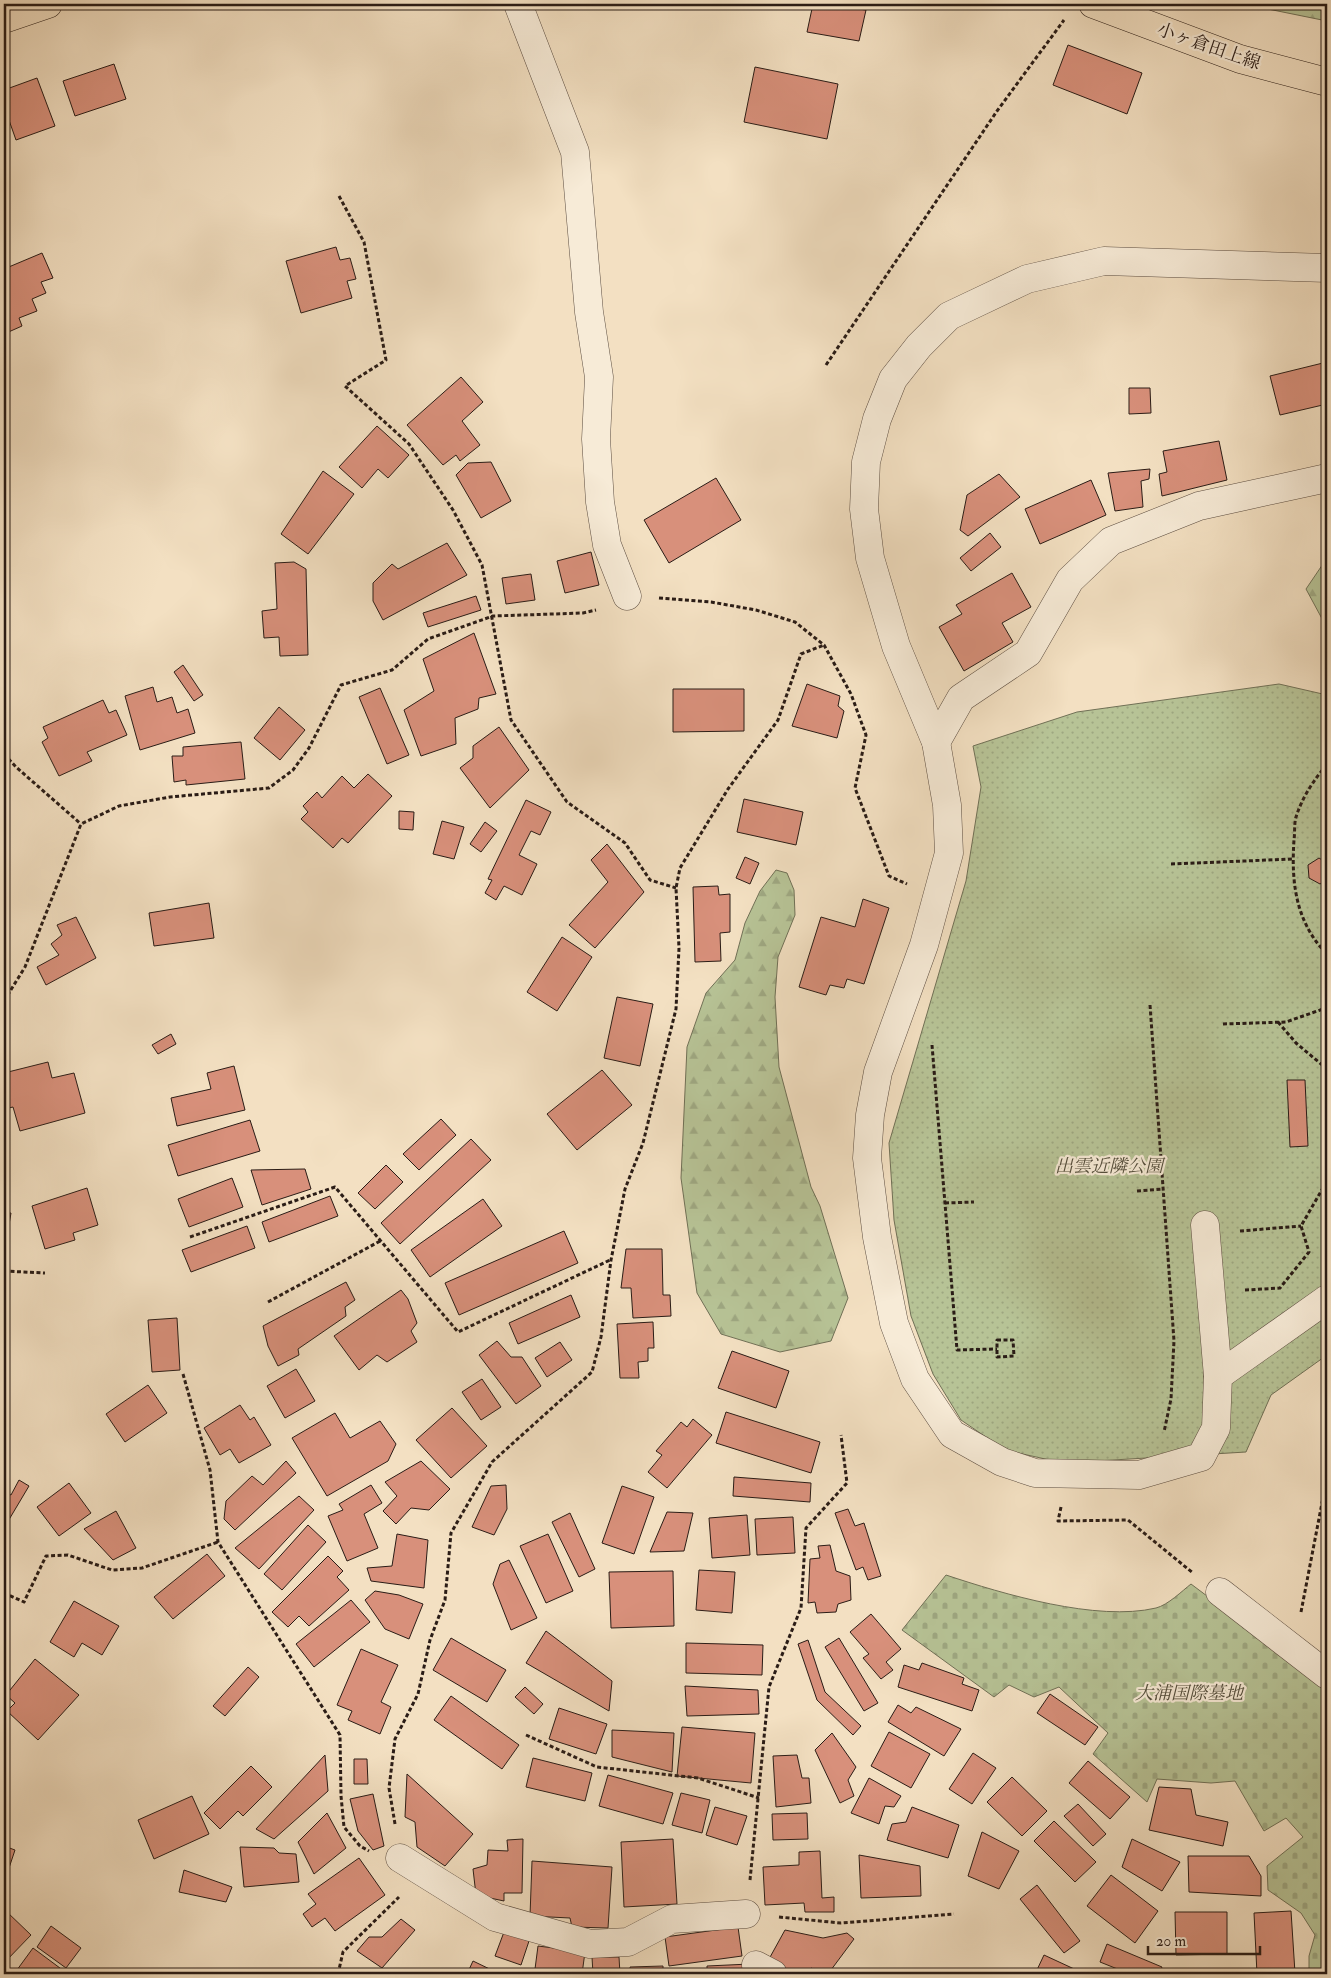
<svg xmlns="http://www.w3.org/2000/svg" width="1331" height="1978" font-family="'IM FELL Double Pica','Noto Serif JP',serif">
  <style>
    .forest { fill: url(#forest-firs); stroke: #707056 }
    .cemetery { fill: url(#cemetery-stones); stroke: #707056 }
    .park { fill: url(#park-dots); stroke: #707056 }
    .building { fill: #d8907b; stroke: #2a1c16 }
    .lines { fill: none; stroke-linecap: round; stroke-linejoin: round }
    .minor-casing { stroke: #5c4d41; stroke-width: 29 }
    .major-casing { stroke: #2a1c16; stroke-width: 29 }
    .path { stroke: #2a1c16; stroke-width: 3; stroke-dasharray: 4 2.5; stroke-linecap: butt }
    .minor { stroke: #f7ebd7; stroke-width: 28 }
    .major { stroke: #f3e0c2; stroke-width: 28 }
    .labels { text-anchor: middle; stroke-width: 4.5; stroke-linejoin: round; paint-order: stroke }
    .street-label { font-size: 18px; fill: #2a1c16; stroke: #f7ebd7 }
    .park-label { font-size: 18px; font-style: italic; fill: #544e3c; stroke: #f7ebd7 }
  </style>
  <defs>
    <pattern id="forest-firs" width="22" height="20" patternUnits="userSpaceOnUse" patternTransform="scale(1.25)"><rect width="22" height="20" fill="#b7c396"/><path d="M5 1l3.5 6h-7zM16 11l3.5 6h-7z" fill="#9ea781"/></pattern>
    <pattern id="cemetery-stones" width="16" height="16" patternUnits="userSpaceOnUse" patternTransform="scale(1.25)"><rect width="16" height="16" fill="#b7c396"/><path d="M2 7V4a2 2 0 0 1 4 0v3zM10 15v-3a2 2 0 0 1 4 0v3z" fill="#9ea781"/></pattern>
    <pattern id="park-dots" width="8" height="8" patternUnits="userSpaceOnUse" patternTransform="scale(1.25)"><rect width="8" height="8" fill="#b7c396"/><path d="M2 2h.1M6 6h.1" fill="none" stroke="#9ea781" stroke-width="1.8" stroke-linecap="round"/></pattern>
  </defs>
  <rect width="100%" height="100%" fill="#f3e0c2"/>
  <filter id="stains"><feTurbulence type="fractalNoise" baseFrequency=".004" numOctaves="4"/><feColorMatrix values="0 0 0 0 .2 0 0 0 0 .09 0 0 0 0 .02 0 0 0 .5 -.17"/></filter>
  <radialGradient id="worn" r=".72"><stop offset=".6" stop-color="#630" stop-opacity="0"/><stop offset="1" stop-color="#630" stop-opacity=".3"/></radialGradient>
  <!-- forest -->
  <g class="forest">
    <polygon points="1254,4 1327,4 1327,21 1263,8"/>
    <polygon points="1327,558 1327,628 1306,589"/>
    <polygon points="776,870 787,873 794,890 795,915 778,957 775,997 779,1067 811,1187 820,1206 848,1298 831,1341 780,1352 721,1334 697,1293 681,1178 687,1047 706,993 735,960 745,923 760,891"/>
  </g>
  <!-- cemetery -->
  <path class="cemetery" d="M946 1575C1003 1594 1097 1622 1156 1608 1168 1605 1182 1591 1191 1584L1327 1686V1974H1309V1956L1315 1935 1301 1913 1268 1890 1267 1866 1303 1837 1286 1818 1264 1831 1235 1781 1211 1783 1157 1779 1147 1802 1093 1754 1108 1733 1059 1687 1034 1697 1009 1685 994 1697 902 1630Z"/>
  <!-- park -->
  <polygon class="park" points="1279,684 1327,695 1327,1355 1271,1395 1246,1452 1063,1463 1005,1450 961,1420 933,1374 911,1316 894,1220 889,1143 966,881 981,787 973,746 1077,712"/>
  <!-- building -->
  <g class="building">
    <polygon points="813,4 845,4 844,7 866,10 859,41 807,32"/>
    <polygon points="1068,45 1142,73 1127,114 1053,85"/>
    <polygon points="114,64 126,99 75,116 63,81"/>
    <polygon points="755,67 838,84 827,139 744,122"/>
    <polygon points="37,78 55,126 16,140 4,106 4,90"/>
    <polygon points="336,247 340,260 350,258 356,279 347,281 352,298 301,313 286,261"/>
    <polygon points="42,253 53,278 41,282 46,293 32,299 37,311 19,318 22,326 4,334 4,269"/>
    <polygon points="1327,362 1327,404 1280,415 1270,376"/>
    <polygon points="461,377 483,402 462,421 480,445 460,461 456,455 443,465 407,425"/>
    <polygon points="1129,388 1150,388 1151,413 1129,414"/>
    <polygon points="377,426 409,455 388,478 378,469 362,488 339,467"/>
    <polygon points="1219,441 1227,480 1162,496 1159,474 1167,472 1163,451"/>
    <polygon points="491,462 511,501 481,518 456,475 468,463"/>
    <polygon points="1150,469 1149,479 1141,481 1143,507 1115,511 1108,473"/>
    <polygon points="323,471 354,494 308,554 281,534"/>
    <polygon points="999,474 1020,497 968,536 960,530 967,495"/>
    <polygon points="716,478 741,520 669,563 644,520"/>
    <polygon points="1091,480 1106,515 1040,544 1025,509"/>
    <polygon points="990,533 1001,547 971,571 960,558"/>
    <polygon points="447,543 467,575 383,620 373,601 373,583 392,564 398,569"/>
    <polygon points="591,552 599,585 565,593 557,561"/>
    <polygon points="294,562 306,569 308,655 280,656 279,637 264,638 262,611 277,609 275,563"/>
    <polygon points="1012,573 1031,607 1002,623 1013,642 964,671 939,627 962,614 956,605"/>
    <polygon points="531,574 535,600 506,604 502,578"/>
    <polygon points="476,596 481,610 428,627 423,613"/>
    <polygon points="474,633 496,694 479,698 478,709 455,718 456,744 421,756 404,710 434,691 423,659"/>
    <polygon points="183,665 203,695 194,701 174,672"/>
    <polygon points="807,684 840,696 838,706 844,711 837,738 792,726"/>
    <polygon points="153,687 157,702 172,697 177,713 188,709 195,733 140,750 125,696"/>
    <polygon points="380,688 409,755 387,764 359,697"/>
    <polygon points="673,689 744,689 744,731 673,732"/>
    <polygon points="103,700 109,713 116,710 127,735 87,752 92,761 59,776 42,742 48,738 43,727"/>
    <polygon points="279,707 305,730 280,760 254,738"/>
    <polygon points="499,727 529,770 490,808 460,768 473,758 473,746"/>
    <polygon points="241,742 245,779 186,785 186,780 174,782 172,756 183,756 183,747"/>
    <polygon points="368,774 392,796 348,843 342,838 333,848 301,819 308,812 303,806 317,792 322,798 342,776 354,788"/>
    <polygon points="744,799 803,812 796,845 737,832"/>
    <polygon points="526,800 551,812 540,835 531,831 519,855 537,864 522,895 504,886 496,900 485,893 492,880 488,879"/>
    <polygon points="399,811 414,812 413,830 399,829"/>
    <polygon points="442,821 464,827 454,859 433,854"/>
    <polygon points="485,822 497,831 481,852 470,844"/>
    <polygon points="607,844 644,892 595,948 569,925 608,882 591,860"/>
    <polygon points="745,857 759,863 750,884 736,878"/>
    <polygon points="1319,858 1327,863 1327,880 1320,884 1309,878 1308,865"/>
    <polygon points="718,886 719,895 730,894 730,932 720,933 721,961 695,962 693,887"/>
    <polygon points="863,899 889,908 864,984 847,979 844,988 830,985 826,995 799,987 821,917 855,927"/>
    <polygon points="209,903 214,938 154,946 149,913"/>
    <polygon points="76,917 96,958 46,985 37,967 59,955 51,944 62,935 57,925"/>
    <polygon points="562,937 592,957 557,1011 527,992"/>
    <polygon points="617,997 653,1004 640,1066 604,1058"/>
    <polygon points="171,1034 176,1044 158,1054 152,1045"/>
    <polygon points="48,1062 52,1078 74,1073 85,1113 20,1131 13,1107 4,1109 4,1073"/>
    <polygon points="234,1066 245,1110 177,1126 171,1098 211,1089 207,1073"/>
    <polygon points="602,1070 632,1105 577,1150 547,1114"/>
    <polygon points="1287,1080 1305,1080 1308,1146 1290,1147"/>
    <polygon points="441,1119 456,1135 419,1170 403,1154"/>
    <polygon points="250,1120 260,1151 178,1176 168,1145"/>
    <polygon points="471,1139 491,1160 400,1244 381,1223"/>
    <polygon points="386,1165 403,1182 375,1209 358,1193"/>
    <polygon points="305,1169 311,1189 262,1205 251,1170"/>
    <polygon points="232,1178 243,1207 189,1227 178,1199"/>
    <polygon points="87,1188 98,1225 73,1233 75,1240 45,1249 32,1206"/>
    <polygon points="330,1196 338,1216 269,1242 262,1222"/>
    <polygon points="483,1199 502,1226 430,1277 411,1250"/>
    <polygon points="4,1213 11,1213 4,1254"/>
    <polygon points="247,1226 255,1248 191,1272 182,1250"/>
    <polygon points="564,1231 578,1263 459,1315 445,1283"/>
    <polygon points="626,1249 662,1249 663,1295 670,1295 671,1316 633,1318 631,1288 621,1288"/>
    <polygon points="346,1282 355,1300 345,1307 346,1316 298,1349 299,1355 278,1366 268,1346 263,1326"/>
    <polygon points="401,1290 408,1299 417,1323 411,1331 417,1342 387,1362 377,1355 359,1370 334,1336"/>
    <polygon points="571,1295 580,1317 518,1344 509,1323"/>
    <polygon points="177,1318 180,1370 152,1372 148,1320"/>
    <polygon points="653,1322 654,1348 648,1348 648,1361 638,1362 639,1378 620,1378 617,1324"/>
    <polygon points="497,1341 511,1357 522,1357 541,1386 516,1404 479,1355"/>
    <polygon points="560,1342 572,1360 547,1377 535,1358"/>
    <polygon points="732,1351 789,1371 776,1408 718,1388"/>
    <polygon points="296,1369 315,1401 285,1418 267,1386"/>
    <polygon points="482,1379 501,1407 481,1420 462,1392"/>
    <polygon points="148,1385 167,1413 125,1442 106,1414"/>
    <polygon points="240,1405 250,1420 254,1417 271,1445 239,1463 230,1449 220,1455 204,1428"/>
    <polygon points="452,1408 487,1446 451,1478 416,1440"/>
    <polygon points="726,1412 820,1442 811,1473 716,1443"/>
    <polygon points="335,1413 350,1438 380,1421 396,1444 388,1461 327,1496 292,1438"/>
    <polygon points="693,1419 712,1435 667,1488 648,1472 662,1455 656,1451 681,1422 687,1427"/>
    <polygon points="286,1461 296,1473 235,1530 224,1519 226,1501 252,1476 263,1485"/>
    <polygon points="421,1461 450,1489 429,1510 411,1508 396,1524 383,1511 397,1496 385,1482"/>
    <polygon points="734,1477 811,1483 810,1502 733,1496"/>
    <polygon points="19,1480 29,1486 4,1528 4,1492 11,1495"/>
    <polygon points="69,1483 91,1513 59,1536 37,1507"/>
    <polygon points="371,1485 382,1503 364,1514 378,1548 347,1561 328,1516 343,1510 339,1504"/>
    <polygon points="506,1485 507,1509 494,1535 472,1527 491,1486"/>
    <polygon points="622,1486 654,1497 634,1554 602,1543"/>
    <polygon points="299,1496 314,1510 259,1569 235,1548"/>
    <polygon points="848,1509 855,1526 864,1523 881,1576 868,1580 863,1567 856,1570 835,1513"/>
    <polygon points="116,1511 136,1548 113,1560 84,1529"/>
    <polygon points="667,1512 693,1513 684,1551 650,1552"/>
    <polygon points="570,1513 595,1569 579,1577 552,1522"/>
    <polygon points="747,1515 750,1555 712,1558 709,1518"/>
    <polygon points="793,1517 795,1553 757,1555 755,1519"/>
    <polygon points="308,1525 326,1542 282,1590 264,1574"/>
    <polygon points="397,1534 428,1540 424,1588 371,1581 367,1568 392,1566"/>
    <polygon points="548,1534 573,1591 546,1603 520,1546"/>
    <polygon points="830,1545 836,1571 850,1576 851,1600 838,1604 836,1612 817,1613 815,1602 808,1603 810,1559 820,1558 818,1546"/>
    <polygon points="207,1554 225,1576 173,1619 154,1597"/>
    <polygon points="328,1556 343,1571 337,1577 349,1590 309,1626 299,1616 288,1627 272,1612"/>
    <polygon points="509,1560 537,1618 511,1630 493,1584 500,1564"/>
    <polygon points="699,1570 735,1572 732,1613 696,1610"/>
    <polygon points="673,1571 674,1626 611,1628 609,1572"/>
    <polygon points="375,1591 399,1595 423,1604 409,1639 385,1629 365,1600"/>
    <polygon points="351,1600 370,1622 314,1667 296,1644"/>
    <polygon points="74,1601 119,1626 102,1655 82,1643 74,1657 50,1642"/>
    <polygon points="871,1614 901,1649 886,1662 893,1670 881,1679 863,1658 869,1654 850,1632"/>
    <polygon points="546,1631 612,1681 609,1711 526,1663"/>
    <polygon points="451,1638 506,1670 487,1702 433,1670"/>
    <polygon points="839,1638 878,1703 864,1711 825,1647"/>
    <polygon points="808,1640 825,1692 861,1726 853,1735 817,1700 798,1644"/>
    <polygon points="686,1643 763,1645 762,1675 686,1673"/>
    <polygon points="361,1649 398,1665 381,1702 391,1707 380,1734 348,1720 352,1711 337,1705"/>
    <polygon points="35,1659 79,1695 38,1740 7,1711 15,1703 6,1695"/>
    <polygon points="922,1663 964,1678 962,1684 979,1690 972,1711 898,1687 904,1665 919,1670"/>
    <polygon points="248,1667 259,1677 225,1716 213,1706"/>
    <polygon points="685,1686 758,1690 759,1714 687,1716"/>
    <polygon points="525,1687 543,1704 534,1714 515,1697"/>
    <polygon points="1050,1694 1098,1727 1085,1745 1037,1713"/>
    <polygon points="451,1696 519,1745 502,1769 434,1720"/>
    <polygon points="898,1705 911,1713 916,1707 961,1729 944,1756 888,1722"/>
    <polygon points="559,1708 607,1724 596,1754 549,1739"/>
    <polygon points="682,1727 755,1733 751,1783 677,1776"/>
    <polygon points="612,1730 674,1733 672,1772 612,1757"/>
    <polygon points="889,1732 930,1754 911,1788 871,1766"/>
    <polygon points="832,1733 856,1767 848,1780 854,1796 840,1803 815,1750"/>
    <polygon points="973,1753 996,1768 972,1804 949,1789"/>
    <polygon points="325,1755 328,1791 274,1839 256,1829"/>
    <polygon points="797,1755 802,1778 809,1778 811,1803 776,1807 773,1756"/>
    <polygon points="533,1758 592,1773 585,1801 526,1787"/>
    <polygon points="354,1759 367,1759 368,1784 354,1784"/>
    <polygon points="1088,1761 1130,1797 1110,1819 1069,1783"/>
    <polygon points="251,1766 272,1787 243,1816 238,1811 220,1829 204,1813"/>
    <polygon points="407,1774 473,1834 445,1866 417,1847 415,1822 405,1817"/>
    <polygon points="608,1775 673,1793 663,1824 599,1806"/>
    <polygon points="1012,1777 1047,1811 1022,1836 987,1802"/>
    <polygon points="869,1778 901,1796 894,1807 885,1806 879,1824 851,1813"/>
    <polygon points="1159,1787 1191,1789 1196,1815 1228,1822 1223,1846 1149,1830"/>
    <polygon points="681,1793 710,1800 702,1833 672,1825"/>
    <polygon points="373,1794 384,1846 373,1850 358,1831 350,1799"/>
    <polygon points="192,1796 209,1834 154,1859 138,1820"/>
    <polygon points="1078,1804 1106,1834 1093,1846 1064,1816"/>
    <polygon points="715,1807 747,1816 737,1845 706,1835"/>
    <polygon points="912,1807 959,1825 948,1858 887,1840 892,1824 906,1822"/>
    <polygon points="327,1813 346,1848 314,1874 298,1842"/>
    <polygon points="807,1813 808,1839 773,1840 772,1814"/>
    <polygon points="1054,1821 1096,1862 1075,1882 1034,1841"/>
    <polygon points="982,1832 1019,1851 999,1889 968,1876"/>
    <polygon points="523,1839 522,1893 504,1893 504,1901 476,1895 473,1869 487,1865 488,1850 508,1851 507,1840"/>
    <polygon points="673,1839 677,1904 624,1907 621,1842"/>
    <polygon points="1132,1839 1180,1862 1162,1891 1122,1867"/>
    <polygon points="4,1846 15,1850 7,1874 4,1873"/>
    <polygon points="240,1847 274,1848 279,1853 296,1854 299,1882 244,1887"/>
    <polygon points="820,1851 822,1898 834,1897 834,1912 805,1912 804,1903 765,1905 763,1867 799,1865 799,1852"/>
    <polygon points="859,1855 920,1866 921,1896 861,1898"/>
    <polygon points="1188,1856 1249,1856 1261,1876 1261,1896 1189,1892"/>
    <polygon points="359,1858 385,1895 335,1931 325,1918 312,1927 303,1914 316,1904 308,1894"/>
    <polygon points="532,1861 612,1867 608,1928 572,1927 570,1918 530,1916"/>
    <polygon points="184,1870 232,1887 226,1902 179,1892"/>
    <polygon points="1111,1875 1158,1911 1135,1943 1087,1906"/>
    <polygon points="1037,1885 1080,1941 1064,1953 1020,1899"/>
    <polygon points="6,1911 31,1935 4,1963 4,1913"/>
    <polygon points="1291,1911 1295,1973 1257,1974 1254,1913"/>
    <polygon points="1175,1912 1227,1912 1227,1954 1176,1955"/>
    <polygon points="401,1919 415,1930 382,1968 357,1951 369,1937 382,1937"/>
    <polygon points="51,1926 81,1948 66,1968 37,1947"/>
    <polygon points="738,1927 742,1956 669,1966 665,1937"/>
    <polygon points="785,1930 823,1938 847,1933 854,1939 828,1974 811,1968 806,1974 796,1974 769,1959"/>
    <polygon points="504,1932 529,1941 521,1965 495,1956"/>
    <polygon points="1107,1944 1162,1967 1159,1974 1130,1974 1100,1962"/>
    <polygon points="538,1946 585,1952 582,1974 535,1969"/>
    <polygon points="33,1948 68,1974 14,1974"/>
    <polygon points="1044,1955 1085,1974 1042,1974 1036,1972"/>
    <polygon points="592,1957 619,1957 620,1974 593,1974"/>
    <polygon points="473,1961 500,1974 467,1974"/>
    <polygon points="750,1964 750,1974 707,1974 707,1966"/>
    <polygon points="663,1966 663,1974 631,1974 630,1967"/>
  </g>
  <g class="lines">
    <defs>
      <g id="minor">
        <polyline points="518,4 575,152 589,312 599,377 596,439 600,502 607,545 627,596"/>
        <polyline points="1327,268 1104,261 1027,279 949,316 919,346 893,379 877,419 866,462 864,509 870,558 896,646 936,742 947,805 949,853 924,945 878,1072 870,1115 867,1158 877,1237 894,1323 915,1379 952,1434 1002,1462 1035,1473 1139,1475 1201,1457 1216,1428 1218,1376 1327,1299"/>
        <polyline points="936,742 961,698 1028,653 1070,580 1111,541 1199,506 1327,478"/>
        <polyline points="1205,1225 1218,1376"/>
        <polyline points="1220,1592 1327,1675"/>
        <polyline points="400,1858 495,1917 590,1944 628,1942 672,1919 746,1914"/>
        <polyline points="756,1965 773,1974"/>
      </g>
      <g id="major">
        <polyline points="1093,4 1240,59 1327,82"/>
        <polyline points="4,19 48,4"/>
      </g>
    </defs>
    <!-- minor casing -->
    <use href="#minor" class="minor-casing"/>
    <!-- major casing -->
    <use href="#major" class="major-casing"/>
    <!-- path -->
    <g class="path">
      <polyline points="339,196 364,242 386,360 345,386 409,444 453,510 482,565 511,720 567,802 625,843 650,880 676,888"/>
      <polyline points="826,365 997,111 1064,20"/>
      <polyline points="659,598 711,602 756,610 795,622 824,645 851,694 866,735 855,788 889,876 907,884"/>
      <polyline points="4,754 16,767 81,824"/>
      <path d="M1327 765C1314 779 1302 798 1296 817 1294 824 1295 833 1294 840 1291 883 1296 923 1327 954"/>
      <polyline points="1171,864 1293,859"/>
      <polyline points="4,1001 25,967 81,824 119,806 170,797 269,788 293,770 309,748 341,685 392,670 428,639 493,616 583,613 596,610"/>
      <polyline points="1150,1005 1174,1341 1171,1399 1164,1432"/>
      <polyline points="1278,1022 1296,1043 1327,1069"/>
      <polyline points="1223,1024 1286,1022 1323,1009 1327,1005"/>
      <polyline points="932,1045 957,1350 997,1349"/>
      <polyline points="1137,1191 1163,1189"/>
      <polyline points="945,1203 974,1202"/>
      <polyline points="1240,1231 1301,1226"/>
      <polyline points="190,1237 335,1187 458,1332 610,1260"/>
      <polyline points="4,1271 45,1273"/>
      <polyline points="1245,1290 1280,1288 1309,1252 1301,1226 1327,1181"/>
      <polyline points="268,1302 382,1240"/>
      <polygon points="997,1340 1013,1340 1014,1356 997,1357"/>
      <polyline points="183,1374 210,1470 218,1542 340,1735 341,1796 344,1827 360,1846 369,1851"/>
      <polyline points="1061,1507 1058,1521 1128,1520 1193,1573"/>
      <polyline points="4,1593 24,1602 46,1556 68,1555 112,1570 142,1568 218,1542"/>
      <polyline points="1301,1612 1327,1477"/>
      <polyline points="526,1735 597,1767 698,1778 759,1798"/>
      <polyline points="395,1824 389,1788 395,1739 418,1694 430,1640 445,1600 451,1533 492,1462 592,1372 601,1337 611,1260 625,1189 643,1143 676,1009 679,948 676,888 680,868 728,789 778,720 801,654 824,645"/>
      <polyline points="750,1880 769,1687 801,1608 806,1528 847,1483 841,1435"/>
      <polyline points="779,1917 841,1923 954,1914"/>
      <polyline points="338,1974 343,1952 399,1897"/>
    </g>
    <!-- minor -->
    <use href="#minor" class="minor"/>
    <!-- major -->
    <use href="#major" class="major"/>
  </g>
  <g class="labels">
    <!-- street labels -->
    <g class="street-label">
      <text transform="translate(1209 46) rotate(19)" y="6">小ヶ倉田上線</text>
    </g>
    <!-- park labels -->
    <g class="park-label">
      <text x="1109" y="1172">出雲近隣公園</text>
      <text x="1189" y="1699">大浦国際墓地</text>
    </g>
  </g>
  <!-- margin -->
  <rect width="1331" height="1978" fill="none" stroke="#f3e0c2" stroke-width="20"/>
  <rect x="5" y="5" width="1321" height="1968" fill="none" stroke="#2a1c16" stroke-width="2.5"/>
  <rect x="10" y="10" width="1311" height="1958" fill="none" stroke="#2a1c16"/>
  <!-- scale -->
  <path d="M1148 1946v8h112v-8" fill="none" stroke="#2a1c16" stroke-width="2.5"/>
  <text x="1156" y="1946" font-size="15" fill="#2a1c16" stroke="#f7ebd7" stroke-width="4" paint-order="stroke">20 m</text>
  <rect width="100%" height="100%" filter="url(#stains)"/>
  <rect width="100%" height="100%" fill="url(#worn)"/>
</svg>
